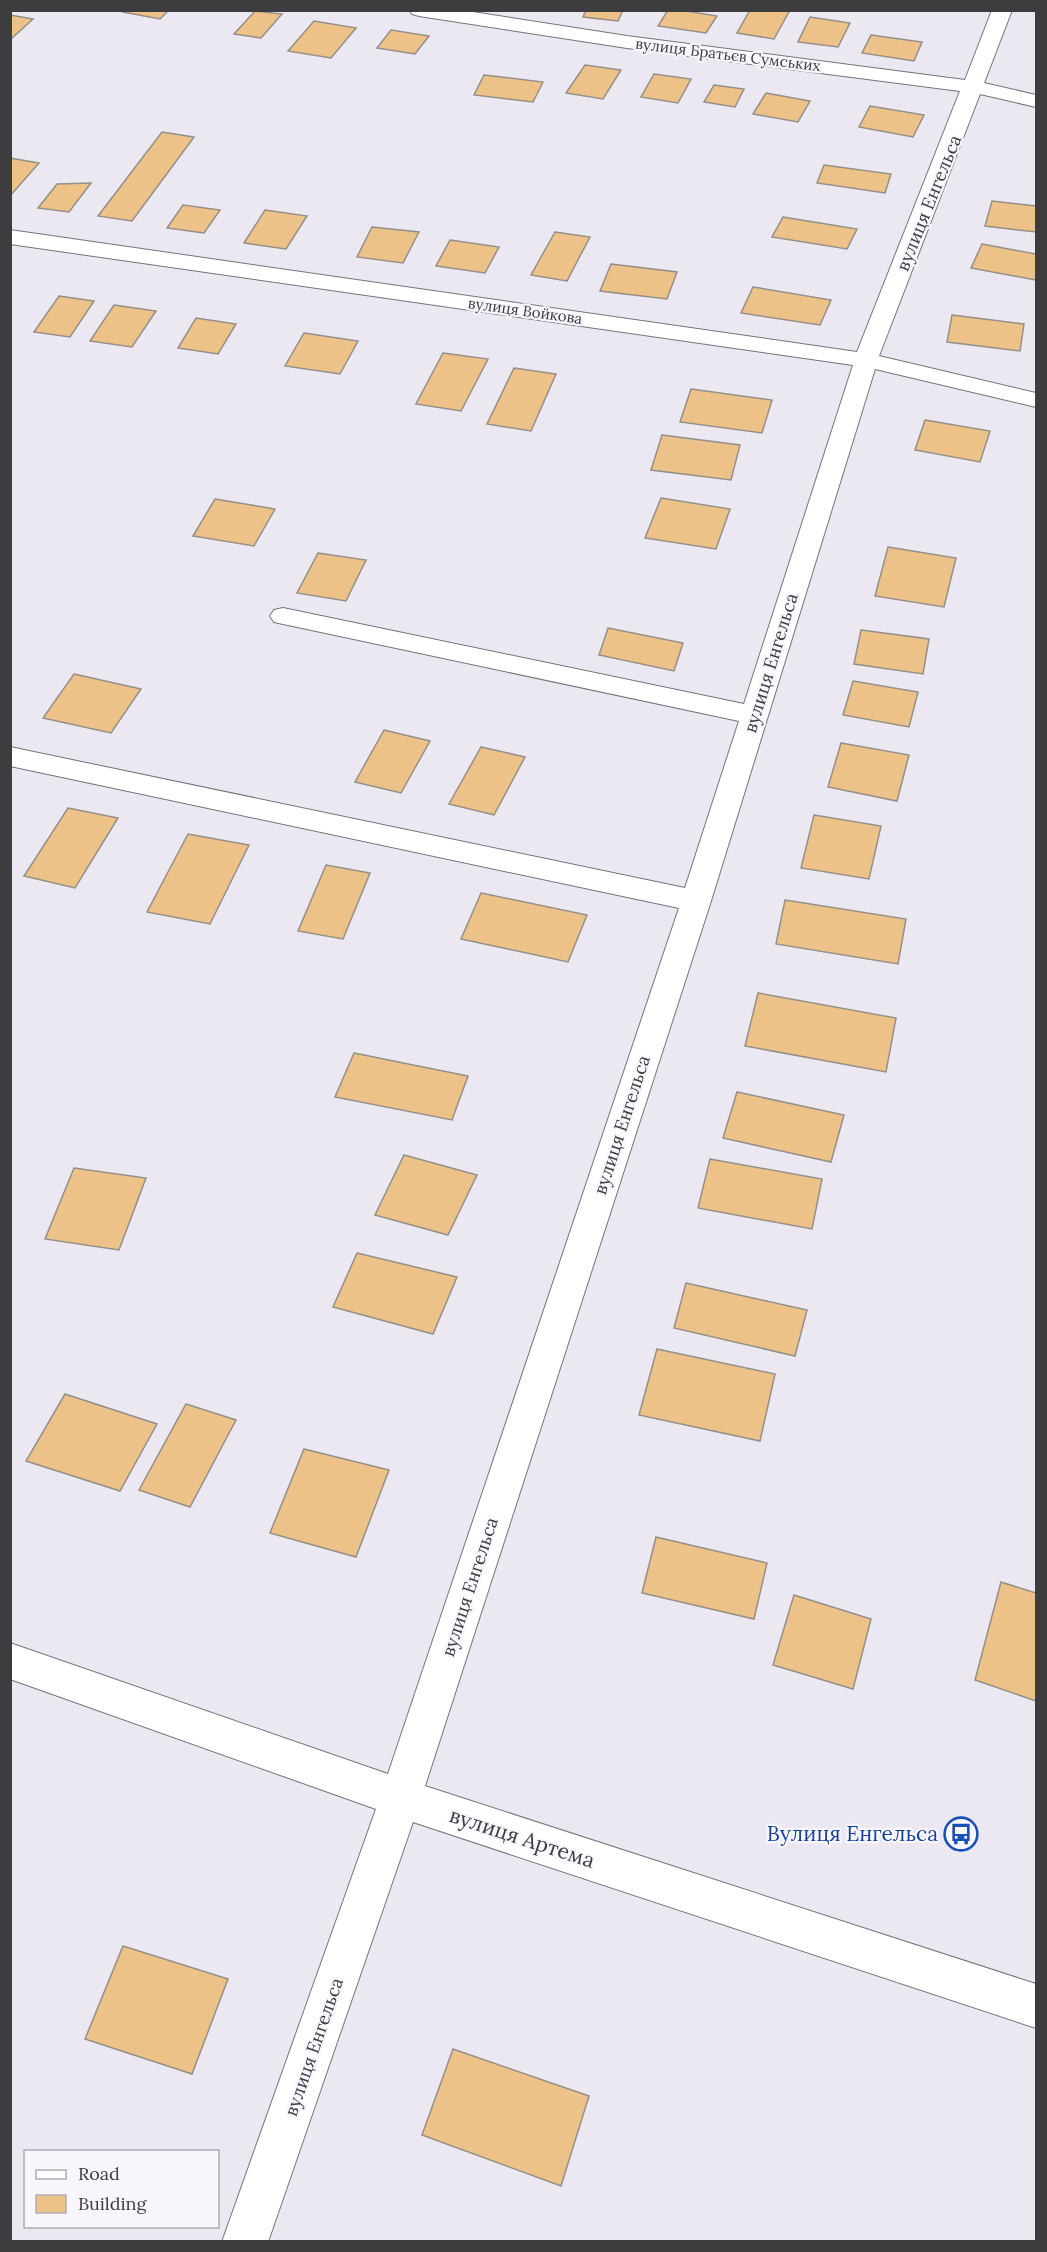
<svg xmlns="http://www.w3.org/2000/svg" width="1047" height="2252" font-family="Lora,serif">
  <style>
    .building { fill: #edc288; stroke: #948f88; stroke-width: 1.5 }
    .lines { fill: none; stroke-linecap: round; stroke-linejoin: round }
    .minor-casing { stroke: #76737a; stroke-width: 2 }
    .minor { fill: #fff; fill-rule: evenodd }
    .labels { text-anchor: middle; stroke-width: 4.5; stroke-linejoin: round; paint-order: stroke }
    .far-street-label { font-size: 15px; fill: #3d3c3f; stroke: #f9f6fe }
    .street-label { font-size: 18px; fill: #3d3c3f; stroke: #f9f6fe }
    .near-transit-label { font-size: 21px; fill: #164399; stroke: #f9f6fe; text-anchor: end }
    .near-street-label { font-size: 21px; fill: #3d3c3f; stroke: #f9f6fe }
  </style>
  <rect width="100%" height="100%" fill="#ece8f1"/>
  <!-- building -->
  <g class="building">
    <polygon points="125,10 169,10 160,19 123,12"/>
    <polygon points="586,10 623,10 618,21 583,17"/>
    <polygon points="668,10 680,10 717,16 706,33 658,26"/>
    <polygon points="750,10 790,10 774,39 737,33"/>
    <polygon points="255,11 282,14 261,38 234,34"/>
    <polygon points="10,15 33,19 11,39 10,39"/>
    <polygon points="810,17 850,23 838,47 798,42"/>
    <polygon points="314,21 356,28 331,58 288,51"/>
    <polygon points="391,30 429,36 415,54 377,48"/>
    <polygon points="871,35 922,42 914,61 862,53"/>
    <polygon points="585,65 621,70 603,99 566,93"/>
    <polygon points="654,74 691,79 678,103 641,97"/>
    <polygon points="484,75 543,82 533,102 474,95"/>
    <polygon points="714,85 744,89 735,107 704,102"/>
    <polygon points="766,93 810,101 798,122 753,114"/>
    <polygon points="870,106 924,115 913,137 859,127"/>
    <polygon points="162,132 194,137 132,221 98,216"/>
    <polygon points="10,158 39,163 10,196"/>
    <polygon points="824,165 891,174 885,193 817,183"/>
    <polygon points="91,183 69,212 38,208 57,184"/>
    <polygon points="992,201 1036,206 1036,232 985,226"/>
    <polygon points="183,205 220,210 204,233 167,228"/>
    <polygon points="265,210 307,216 286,249 244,243"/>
    <polygon points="783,217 857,229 847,249 772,237"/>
    <polygon points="372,227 419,232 403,263 357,257"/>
    <polygon points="555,232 590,237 567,281 531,275"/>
    <polygon points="450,240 499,247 485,273 436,266"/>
    <polygon points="982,244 1036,254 1036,280 971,268"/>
    <polygon points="611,264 677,272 667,299 600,291"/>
    <polygon points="753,287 831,300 820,325 741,313"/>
    <polygon points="59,296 94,301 70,337 34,332"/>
    <polygon points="114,305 156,311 132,347 90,341"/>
    <polygon points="952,315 1024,324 1020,351 947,342"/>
    <polygon points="196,318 236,324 218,354 178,348"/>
    <polygon points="304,333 358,341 340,374 285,366"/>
    <polygon points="443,353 488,359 461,411 416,404"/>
    <polygon points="514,368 556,374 531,431 487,424"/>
    <polygon points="691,389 772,400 762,433 680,422"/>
    <polygon points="925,420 990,431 980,462 915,450"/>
    <polygon points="662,435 740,445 731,480 651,470"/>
    <polygon points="661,498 730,509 716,549 645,538"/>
    <polygon points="215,499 275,509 254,546 193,536"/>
    <polygon points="888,547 956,558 944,607 875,596"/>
    <polygon points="318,553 366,560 346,601 297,593"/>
    <polygon points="608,628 683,643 674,671 599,655"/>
    <polygon points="861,630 929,639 923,674 854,664"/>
    <polygon points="74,674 141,689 111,733 43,718"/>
    <polygon points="853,681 918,692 909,727 843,715"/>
    <polygon points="384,730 430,741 401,793 355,782"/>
    <polygon points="841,743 909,755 897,801 828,787"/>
    <polygon points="481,747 525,757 494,815 449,804"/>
    <polygon points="68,808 118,818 75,888 24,876"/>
    <polygon points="814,815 881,826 869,879 801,868"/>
    <polygon points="188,834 249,845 210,924 147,912"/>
    <polygon points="326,865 370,873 343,939 298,931"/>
    <polygon points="481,893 587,915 568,962 461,939"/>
    <polygon points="785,900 906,919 898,964 776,944"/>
    <polygon points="758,993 896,1018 886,1072 745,1046"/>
    <polygon points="354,1053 468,1076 452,1120 335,1097"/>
    <polygon points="737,1092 844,1115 831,1162 723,1138"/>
    <polygon points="404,1155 477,1175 448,1235 375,1215"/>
    <polygon points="710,1159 822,1179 812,1229 698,1208"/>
    <polygon points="74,1168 146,1178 119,1250 45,1239"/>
    <polygon points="357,1253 457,1277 433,1334 333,1307"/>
    <polygon points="686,1283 807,1310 795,1356 674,1328"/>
    <polygon points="657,1349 775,1374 760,1441 639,1415"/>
    <polygon points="65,1394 157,1424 120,1491 26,1461"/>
    <polygon points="186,1404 236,1420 190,1507 139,1490"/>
    <polygon points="304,1449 389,1470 356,1557 270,1533"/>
    <polygon points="656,1537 767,1563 754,1619 642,1593"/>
    <polygon points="1001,1582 1036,1593 1036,1701 975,1680"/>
    <polygon points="794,1595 871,1619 853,1689 773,1665"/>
    <polygon points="123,1946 228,1979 192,2074 85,2039"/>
    <polygon points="453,2049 589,2096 561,2186 422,2135"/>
  </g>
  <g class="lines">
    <defs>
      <polygon id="minor" points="410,10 460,10 627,36 965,80 992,10 1012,10 984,83 1036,95 1036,107 980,94 879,356 1036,393 1036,407 875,369 711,901 425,1786 1036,1984 1036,2028 413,1822 268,2242 222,2242 376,1809 10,1679 10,1643 388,1774 679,908 10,766 10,747 685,888 739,721 283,624 274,622 270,616 274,610 283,608 744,704 853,365 10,244 10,230 857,352 960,91 627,48 419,16 412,14"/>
    </defs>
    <!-- minor casing -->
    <use href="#minor" class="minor-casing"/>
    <!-- minor -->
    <use href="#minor" class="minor"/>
  </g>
  <!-- icons -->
  <defs>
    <symbol id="bus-ring" viewBox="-11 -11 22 22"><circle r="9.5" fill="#f9f6fe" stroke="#1a4fb4" stroke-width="1.5"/><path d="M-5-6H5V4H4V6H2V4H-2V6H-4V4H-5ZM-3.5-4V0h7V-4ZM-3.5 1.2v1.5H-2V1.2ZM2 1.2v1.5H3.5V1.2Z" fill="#1a4fb4"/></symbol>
  </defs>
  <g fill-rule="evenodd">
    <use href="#bus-ring" x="942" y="1815" width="38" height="38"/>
  </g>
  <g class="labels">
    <!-- far-street labels -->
    <g class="far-street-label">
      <text transform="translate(728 55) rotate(7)" y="5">вулиця Братьєв Сумських</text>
      <text transform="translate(525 311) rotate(8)" y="5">вулиця Войкова</text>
    </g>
    <!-- street labels -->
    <g class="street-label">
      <text transform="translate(929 203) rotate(-68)" y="6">вулиця Енгельса</text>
      <text transform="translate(771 663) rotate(-73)" y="6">вулиця Енгельса</text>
      <text transform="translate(622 1125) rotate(-72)" y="6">вулиця Енгельса</text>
      <text transform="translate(470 1587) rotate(-72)" y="6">вулиця Енгельса</text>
      <text transform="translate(314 2047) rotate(-71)" y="6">вулиця Енгельса</text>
    </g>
    <!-- near-transit labels -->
    <g class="near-transit-label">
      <text x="938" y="1841">Вулиця Енгельса</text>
    </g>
    <!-- near-street labels -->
    <g class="near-street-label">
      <text transform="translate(522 1838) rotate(18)" y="7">вулиця Артема</text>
    </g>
  </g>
  <!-- border -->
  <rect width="1047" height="2252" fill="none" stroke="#3d3c3f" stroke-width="24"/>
  <!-- legend -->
  <rect x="24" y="2150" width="195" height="78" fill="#f9f6fe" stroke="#aeacb2" stroke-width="1.5"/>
  <rect x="36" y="2170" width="30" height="9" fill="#ffffff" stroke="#aeacb2" stroke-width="1.5"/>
  <text x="78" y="2180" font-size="18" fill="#3d3c3f">Road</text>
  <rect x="36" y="2195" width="30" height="18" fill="#edc288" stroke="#aeacb2" stroke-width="1.5"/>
  <text x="78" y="2210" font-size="18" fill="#3d3c3f">Building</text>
</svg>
